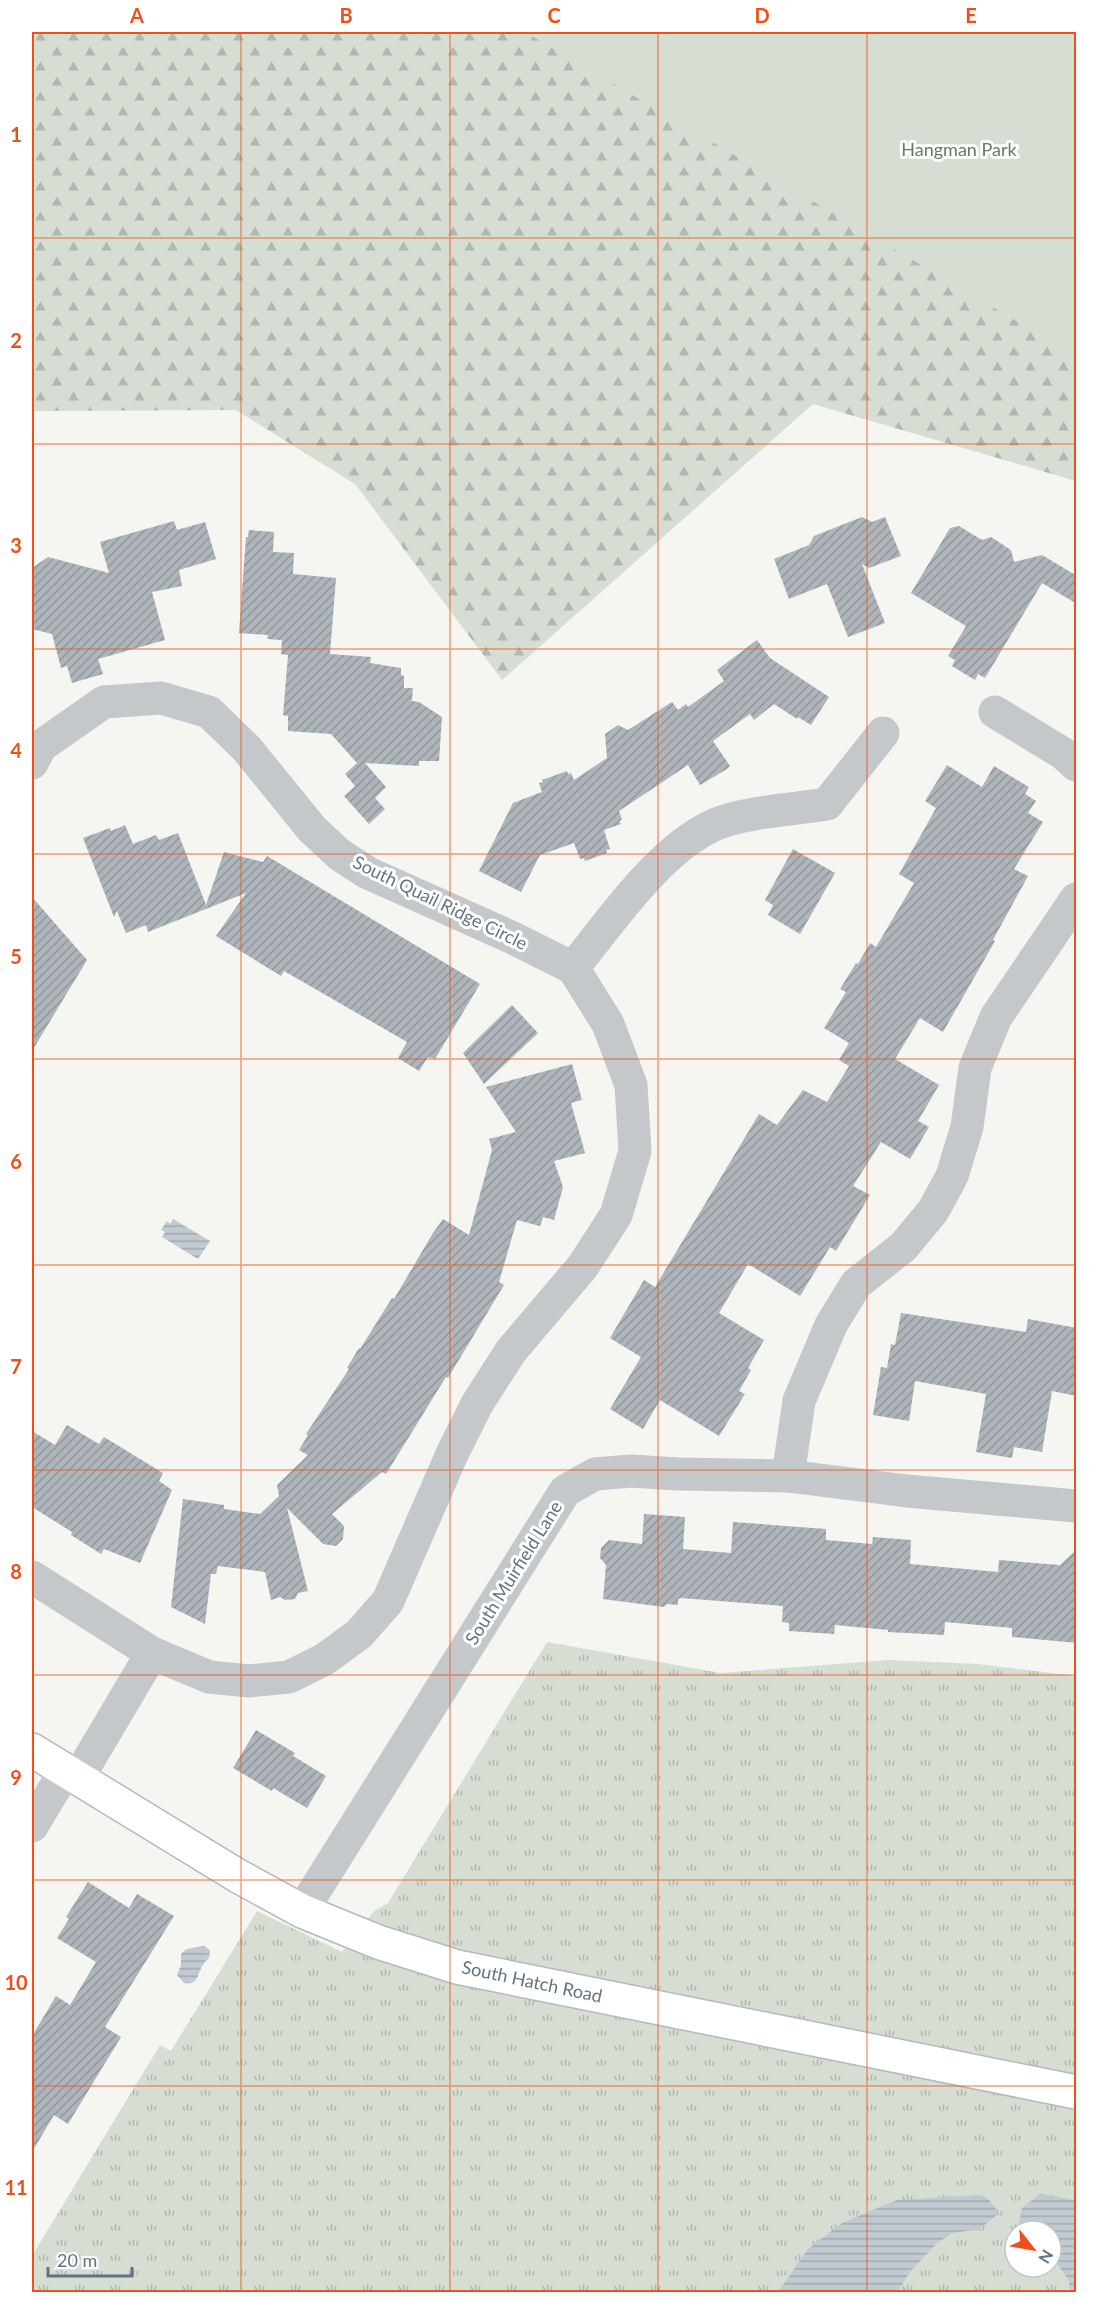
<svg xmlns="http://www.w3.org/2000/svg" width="1108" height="2324" font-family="Lato,sans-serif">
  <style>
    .grass { fill: url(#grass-tufts); fill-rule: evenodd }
    .forest { fill: url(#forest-firs) }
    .green { fill: #d6ddd2 }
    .water { fill: url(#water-rules) }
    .building { fill: url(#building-hatch) }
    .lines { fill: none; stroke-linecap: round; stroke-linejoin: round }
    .major-casing { stroke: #b5b9bd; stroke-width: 36 }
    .minor { stroke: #c4c8cb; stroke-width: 33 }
    .major { stroke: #fff; stroke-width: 33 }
    .grid { fill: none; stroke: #ef5017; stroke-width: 1.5; stroke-opacity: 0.55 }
    .labels { text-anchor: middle; stroke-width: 6; stroke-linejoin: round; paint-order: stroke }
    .park-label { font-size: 18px; fill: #667b61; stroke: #fff }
    .street-label { font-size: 18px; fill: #627484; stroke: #fff }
    .neatline { fill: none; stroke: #ef5017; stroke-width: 2 }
    .grid-label { font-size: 20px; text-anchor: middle; font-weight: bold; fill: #ef5017 }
  </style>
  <defs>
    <pattern id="grass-tufts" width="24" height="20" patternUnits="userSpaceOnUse" patternTransform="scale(1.5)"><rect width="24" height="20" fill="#d6ddd2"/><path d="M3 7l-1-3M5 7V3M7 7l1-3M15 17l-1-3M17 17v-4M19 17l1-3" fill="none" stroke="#b1b8b0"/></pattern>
    <pattern id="forest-firs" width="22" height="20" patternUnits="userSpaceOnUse" patternTransform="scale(1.5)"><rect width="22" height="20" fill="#d6ddd2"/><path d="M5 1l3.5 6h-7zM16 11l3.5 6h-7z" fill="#b1b8b0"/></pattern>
    <pattern id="water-rules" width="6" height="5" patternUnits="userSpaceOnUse" patternTransform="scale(1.5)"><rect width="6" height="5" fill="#c0cad0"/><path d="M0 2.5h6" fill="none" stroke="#9fa9ae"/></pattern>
    <pattern id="building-hatch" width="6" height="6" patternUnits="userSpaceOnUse" patternTransform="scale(1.5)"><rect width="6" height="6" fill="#aeb5ba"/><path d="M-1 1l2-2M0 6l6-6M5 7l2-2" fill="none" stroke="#91989d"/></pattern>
  </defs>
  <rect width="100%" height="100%" fill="#f5f5f1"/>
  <!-- grass -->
  <path class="grass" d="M547 1642 721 1673 888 1660 978 1664 1076 1676V2292H32V2256L160 2045 171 2051 257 1911 342 1952 373 1912 388 1903ZM1015 2231H1051V2267H1015Z"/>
  <!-- forest -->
  <polygon class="forest" points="32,32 1076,32 1076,481 813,404 502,680 355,484 236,410 32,411"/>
  <!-- green -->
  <polygon class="green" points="525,32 1076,32 1076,356"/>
  <!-- water -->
  <g class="water">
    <polygon points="173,1219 210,1241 198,1259 162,1237 165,1232 161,1230 167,1221 170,1224"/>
    <path d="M204 1946 210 1950 209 1958C195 1969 202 1986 184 1983L177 1975 181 1965V1954L186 1949Z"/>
    <polygon points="1040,2194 1076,2200 1076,2292 1070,2292 1069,2281 1051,2254 1051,2231 1025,2231 1019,2223 1022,2208"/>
    <polygon points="979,2195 989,2200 999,2213 980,2229 952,2233 936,2244 909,2273 899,2290 890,2292 778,2292 808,2249 842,2223 897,2200"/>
  </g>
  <!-- building -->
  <g class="building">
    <polygon points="862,517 872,522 885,517 901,556 869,568 862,564 885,623 848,637 827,584 789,599 774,559 809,545 814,536"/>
    <polygon points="174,521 177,530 205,522 216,559 179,570 182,586 152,592 165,640 98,659 103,674 72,683 67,666 61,668 52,634 32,629 32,568 48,557 109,573 100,542"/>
    <polygon points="959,526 982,540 991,537 1011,550 1014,562 1042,555 1077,576 1077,604 1042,583 985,678 978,674 975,680 952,666 955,660 948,656 966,626 911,593 950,528"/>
    <polygon points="249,530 274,532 273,552 294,553 293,574 336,578 330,654 371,657 370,663 401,668 401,675 404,676 404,688 413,688 412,701 419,702 442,717 439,761 419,761 419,766 365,763 386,787 375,798 385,809 369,824 344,796 355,786 345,774 357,763 331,734 288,731 288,716 283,715 288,655 281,654 282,640 267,639 268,635 239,633 246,537 248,537"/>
    <polygon points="757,640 770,658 829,697 811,725 798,717 797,719 774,704 754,720 750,714 713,741 730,766 727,769 700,785 688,765 619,811 622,820 619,821 621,824 604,830 610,849 606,850 607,853 585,861 584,858 580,859 574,843 540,855 521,892 479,871 513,803 542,792 539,783 543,782 542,780 567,771 568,774 571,773 574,780 607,758 605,734 618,725 628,730 672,702 678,710 686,704 688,707 724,681 717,670"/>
    <polygon points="947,765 982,787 994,766 1029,787 1025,794 1036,801 1028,813 1043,822 1014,869 1028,876 993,940 995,941 943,1032 920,1018 895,1059 939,1085 918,1121 929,1127 910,1159 881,1142 853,1186 870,1195 836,1251 830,1247 800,1296 748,1264 719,1313 764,1340 748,1368 751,1370 739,1391 745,1394 719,1436 660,1400 643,1429 610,1409 641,1357 610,1338 644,1280 655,1287 759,1114 777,1125 803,1090 827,1102 849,1066 839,1060 849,1043 824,1028 846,992 840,989 856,963 858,964 870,943 876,947 914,883 899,874 936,808 925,801"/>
    <polygon points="125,825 133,844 156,835 159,840 178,833 206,905 224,852 263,862 267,856 480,984 435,1059 428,1057 419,1071 398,1058 407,1042 284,971 281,976 216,936 246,893 148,932 146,925 126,933 117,911 114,917 83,838 110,828 111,831"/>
    <polygon points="793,849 835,873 800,934 768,915 773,905 765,900"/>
    <polygon points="32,897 87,960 32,1051"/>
    <polygon points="512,1005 538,1033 484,1084 463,1053"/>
    <polygon points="572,1064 582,1100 571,1103 585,1153 554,1161 563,1187 554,1220 543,1217 540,1226 517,1220 499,1282 504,1285 448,1378 446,1377 386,1474 382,1472 332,1514 344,1526 343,1539 336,1546 323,1544 287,1508 308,1591 298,1593 295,1599 285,1600 280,1597 271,1600 265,1572 218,1566 216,1574 211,1574 205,1624 171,1607 183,1499 224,1505 224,1509 260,1514 279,1496 277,1485 308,1455 299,1450 308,1435 306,1434 349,1369 347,1368 359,1348 360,1349 392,1298 394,1299 433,1233 443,1219 469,1235 492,1150 489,1139 516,1132 486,1087"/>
    <polygon points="901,1313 1026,1332 1028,1319 1077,1328 1077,1396 1052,1391 1042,1452 1014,1447 1012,1458 976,1452 986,1394 915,1381 909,1421 873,1415 881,1367 887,1368 891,1344 895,1345"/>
    <polygon points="67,1425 99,1444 104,1437 163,1473 159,1481 172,1490 140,1563 104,1549 101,1554 71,1535 72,1532 32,1507 32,1431 55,1445"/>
    <polygon points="644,1514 685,1517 683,1549 731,1553 733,1522 826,1529 826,1540 872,1544 873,1537 911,1540 910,1564 998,1572 999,1560 1060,1565 1077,1549 1077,1643 1012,1637 1012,1628 945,1622 944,1635 888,1632 888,1630 835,1625 834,1634 789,1631 789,1623 782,1622 783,1606 681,1598 678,1599 678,1605 667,1604 664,1607 603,1599 606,1565 600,1558 601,1548 609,1540 642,1544"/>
    <polygon points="256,1730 295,1753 293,1756 326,1776 307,1808 273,1788 272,1791 233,1768"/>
    <polygon points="88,1882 129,1908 137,1894 174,1916 105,2027 121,2037 68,2124 54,2115 32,2152 32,2036 56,1996 70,2005 96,1962 57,1938 69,1919 66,1917"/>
  </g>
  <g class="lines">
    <defs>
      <polyline id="major" points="32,1750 238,1876 302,1911 378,1942 457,1967 1076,2092"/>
    </defs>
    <!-- major casing -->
    <use href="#major" class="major-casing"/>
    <!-- minor -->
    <g class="minor">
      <polyline points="995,712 1064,754 1076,765"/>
      <polyline points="32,763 41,746 104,702 161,698 209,712 247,749 312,829 340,855 368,873 513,938 573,968"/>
      <path d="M573 968C610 922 660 849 714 825 742 812 796 809 827 804L883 733"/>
      <polyline points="788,1476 799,1401 831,1325 856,1284 903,1247 933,1211 952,1176 967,1127 975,1068 996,1017 1076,899"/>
      <polyline points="32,1577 152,1653"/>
      <polyline points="78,1778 152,1653 209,1677 249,1681 289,1677 325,1659 359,1634 388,1601 452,1454 477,1404 511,1351 583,1266 616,1215 635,1151 631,1085 608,1024 573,968"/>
      <polyline points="32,1826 65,1771"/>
      <polyline points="302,1911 565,1491 595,1474 631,1471 678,1474 788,1476 907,1491 1076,1506"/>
    </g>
    <!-- major -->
    <use href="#major" class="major"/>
  </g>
  <!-- grid -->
  <path class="grid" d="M241 32V2292M450 32V2292M658 32V2292M867 32V2292M32 238H1076M32 444H1076M32 649H1076M32 854H1076M32 1059H1076M32 1265H1076M32 1470H1076M32 1675H1076M32 1880H1076M32 2086H1076"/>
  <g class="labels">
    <!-- park labels -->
    <g class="park-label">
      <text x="959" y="156">Hangman Park</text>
    </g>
    <!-- street labels -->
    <g class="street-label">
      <text transform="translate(440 903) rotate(26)" y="6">South Quail Ridge Circle</text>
      <text transform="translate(514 1573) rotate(-58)" y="6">South Muirfield Lane</text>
      <text transform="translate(532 1982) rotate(12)" y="6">South Hatch Road</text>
    </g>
  </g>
  <!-- border -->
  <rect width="1108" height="2324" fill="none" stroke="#ffffff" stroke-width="66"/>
  <!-- north arrow -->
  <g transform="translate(1033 2249) rotate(121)"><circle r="28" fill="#ffffff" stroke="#c0c7ce" stroke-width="1.5"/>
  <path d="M0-4.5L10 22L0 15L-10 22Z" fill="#ef5017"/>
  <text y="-9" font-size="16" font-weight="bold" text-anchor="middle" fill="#627484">N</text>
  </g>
  <!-- scale -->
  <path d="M48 2267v9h84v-9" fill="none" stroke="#627484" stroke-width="3"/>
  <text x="57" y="2267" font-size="18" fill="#627484" stroke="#ffffff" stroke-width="4.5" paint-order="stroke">20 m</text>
  <rect x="33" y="33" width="1042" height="2258" class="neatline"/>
  <g class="grid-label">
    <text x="137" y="23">A</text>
    <text x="346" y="23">B</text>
    <text x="554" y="23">C</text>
    <text x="762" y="23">D</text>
    <text x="971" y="23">E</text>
    <text x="16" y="142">1</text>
    <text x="16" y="348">2</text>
    <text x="16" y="553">3</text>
    <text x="16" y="758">4</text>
    <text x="16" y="964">5</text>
    <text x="16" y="1169">6</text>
    <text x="16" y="1374">7</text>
    <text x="16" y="1579">8</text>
    <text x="16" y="1785">9</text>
    <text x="16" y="1990">10</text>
    <text x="16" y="2195">11</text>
  </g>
</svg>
